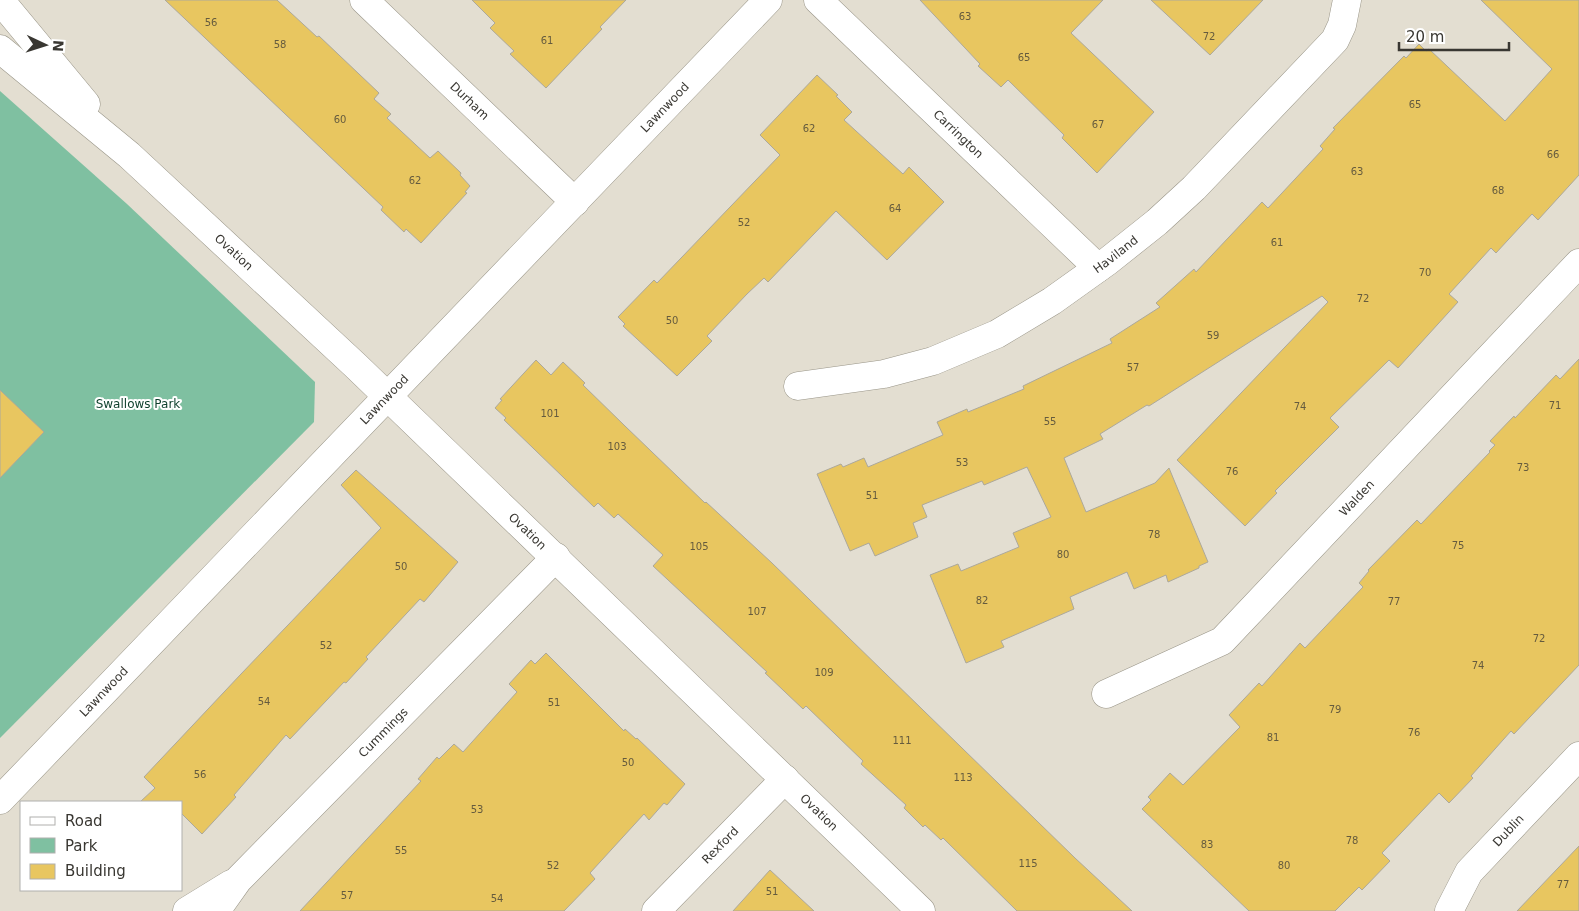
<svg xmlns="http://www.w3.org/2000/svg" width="1579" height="911" font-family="'DejaVu Sans',sans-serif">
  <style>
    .green { fill: #7fc0a1 }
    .building { fill: #e8c660; stroke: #aca89b }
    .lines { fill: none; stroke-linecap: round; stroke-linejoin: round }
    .minor-casing { stroke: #999588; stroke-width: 29 }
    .minor { stroke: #fff; stroke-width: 28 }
    .labels { text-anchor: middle; stroke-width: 4; stroke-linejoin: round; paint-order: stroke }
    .number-label { font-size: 10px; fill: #655b3e }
    .street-label { font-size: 12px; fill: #393732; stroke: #fff }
    .park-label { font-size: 12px; fill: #0c3e2b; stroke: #fff }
  </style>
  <rect width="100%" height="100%" fill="#e3ded1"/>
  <!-- green -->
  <polygon class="green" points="0,91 127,204 315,382 314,422 0,738"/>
  <!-- building -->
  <g class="building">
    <polygon points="165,0 277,0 317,37 319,36 379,93 374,99 391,114 387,118 430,158 438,151 461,173 460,175 470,186 465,192 467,193 421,243 406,229 404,232 381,210 383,207"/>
    <polygon points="472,0 626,0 600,27 602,29 546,88 510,54 514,51 490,28 495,23"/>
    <polygon points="920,0 1103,0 1071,33 1154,112 1097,173 1062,138 1064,135 1008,80 1001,87 978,66 980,64"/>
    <polygon points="1151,0 1263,0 1210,55"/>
    <polygon points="1481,0 1579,0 1579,175 1538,220 1532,214 1496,253 1491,248 1449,294 1458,302 1398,368 1389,360 1330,418 1339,427 1275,491 1277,493 1245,526 1177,460 1328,302 1322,296 1149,406 1147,405 1100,434 1103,439 1064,458 1086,512 1155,483 1169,468 1208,562 1199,566 1199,568 1168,582 1166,575 1134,589 1127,572 1070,597 1074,609 1001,641 1004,647 966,663 930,575 958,564 961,571 1019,547 1013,533 1051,517 1027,467 984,485 982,481 922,505 927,517 913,523 918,537 875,556 869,543 850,551 817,474 841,464 843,467 864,458 868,467 943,435 937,422 967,409 968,412 1024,389 1023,386 1112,343 1110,339 1160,307 1156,303 1194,269 1196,272 1262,202 1268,208 1323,149 1320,146 1335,129 1333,128 1404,56 1406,58 1419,44 1426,51 1429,49 1505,121 1552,69"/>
    <polygon points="817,75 838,95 836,96 852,112 844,120 903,174 909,167 944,202 887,260 836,211 768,282 764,278 747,294 707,336 712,341 677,376 623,326 625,324 618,317 654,280 657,283 780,155 760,135"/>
    <polygon points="1579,359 1579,665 1514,734 1511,731 1471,776 1473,778 1449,803 1439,793 1382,853 1390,861 1362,890 1359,887 1335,911 1249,911 1142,809 1151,800 1148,797 1170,773 1183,785 1240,727 1229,715 1259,683 1262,686 1300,643 1305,648 1363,587 1359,583 1369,571 1368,570 1417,520 1421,524 1490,452 1489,451 1495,445 1490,441 1514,416 1515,418 1556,375 1560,379"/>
    <polygon points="536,360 551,375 563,362 585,383 583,385 625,426 705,503 706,502 772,563 1075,858 1132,911 1017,911 943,838 941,840 925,825 923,827 904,808 906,805 861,764 863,761 806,706 803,709 765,673 767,672 653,566 663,555 618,514 614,518 598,503 594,507 504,420 506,418 495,408 502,400 500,399"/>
    <polygon points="0,390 44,432 0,478"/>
    <polygon points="356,470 458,562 424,602 420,599 366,657 368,659 346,683 344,682 290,739 286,735 234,795 236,797 202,834 181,813 181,802 140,802 155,788 144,777 241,674 381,528 341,485"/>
    <polygon points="546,653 624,731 625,729 636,739 637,738 685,784 667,805 664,803 649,820 644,814 590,873 595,879 564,911 300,911 421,781 418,779 437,757 439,759 454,744 463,752 517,692 509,684 531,660 535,664"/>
    <polygon points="1579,846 1579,911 1517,911"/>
    <polygon points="770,870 814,911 733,911"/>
  </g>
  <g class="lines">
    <defs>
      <g id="minor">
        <polyline points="0,0 86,104"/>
        <path id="s1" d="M364 0 575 202"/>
        <path id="s2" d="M818 0 1098 268"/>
        <path id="s3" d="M0 49 129 155 356 366 921 911"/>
        <path id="s4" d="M798 386 884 374 933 361 997 334 1052 301 1108 261 1157 222 1194 188 1335 40 1342 25 1347 0"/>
        <path id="s5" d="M1106 694 1222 641 1579 263"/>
        <path id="s6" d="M0 800 768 0"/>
        <polyline points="187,911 231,884"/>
        <path id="s7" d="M216 911 238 880 556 557"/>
        <path id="s8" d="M656 911 785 779"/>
        <path id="s9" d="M1449 911 1469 872 1579 756"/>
      </g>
    </defs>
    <!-- minor casing -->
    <use href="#minor" class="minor-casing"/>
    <!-- minor -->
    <use href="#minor" class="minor"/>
  </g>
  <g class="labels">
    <!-- number labels -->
    <g class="number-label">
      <text x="965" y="20">63</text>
      <text x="211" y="26">56</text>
      <text x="1209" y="40">72</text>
      <text x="547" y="44">61</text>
      <text x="280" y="48">58</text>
      <text x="1024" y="61">65</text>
      <text x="1415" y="108">65</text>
      <text x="340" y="123">60</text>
      <text x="1098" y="128">67</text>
      <text x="809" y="132">62</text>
      <text x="1553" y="158">66</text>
      <text x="1357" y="175">63</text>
      <text x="415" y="184">62</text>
      <text x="1498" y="194">68</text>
      <text x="895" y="212">64</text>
      <text x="744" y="226">52</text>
      <text x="1277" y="246">61</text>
      <text x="1425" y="276">70</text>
      <text x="1363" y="302">72</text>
      <text x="672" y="324">50</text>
      <text x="1213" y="339">59</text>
      <text x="1133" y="371">57</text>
      <text x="1555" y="409">71</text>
      <text x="1300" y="410">74</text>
      <text x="550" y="417">101</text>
      <text x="1050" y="425">55</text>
      <text x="617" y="450">103</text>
      <text x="962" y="466">53</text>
      <text x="1523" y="471">73</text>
      <text x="1232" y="475">76</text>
      <text x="872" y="499">51</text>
      <text x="1154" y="538">78</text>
      <text x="1458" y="549">75</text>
      <text x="699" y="550">105</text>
      <text x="1063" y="558">80</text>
      <text x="401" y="570">50</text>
      <text x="982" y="604">82</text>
      <text x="1394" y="605">77</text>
      <text x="757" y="615">107</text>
      <text x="1539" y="642">72</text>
      <text x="326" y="649">52</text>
      <text x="1478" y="669">74</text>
      <text x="824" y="676">109</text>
      <text x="264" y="705">54</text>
      <text x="554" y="706">51</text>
      <text x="1335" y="713">79</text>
      <text x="1414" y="736">76</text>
      <text x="1273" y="741">81</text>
      <text x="902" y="744">111</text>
      <text x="628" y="766">50</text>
      <text x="200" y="778">56</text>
      <text x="963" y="781">113</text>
      <text x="477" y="813">53</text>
      <text x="1352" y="844">78</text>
      <text x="1207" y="848">83</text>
      <text x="401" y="854">55</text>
      <text x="1028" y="867">115</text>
      <text x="553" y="869">52</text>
      <text x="1284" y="869">80</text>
      <text x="1563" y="888">77</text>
      <text x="772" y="895">51</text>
      <text x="347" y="899">57</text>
      <text x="497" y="902">54</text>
    </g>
    <!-- street labels -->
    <g class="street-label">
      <text dy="4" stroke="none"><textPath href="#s1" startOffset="146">Durham</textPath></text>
      <text dy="4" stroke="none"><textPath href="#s6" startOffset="960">Lawnwood</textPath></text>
      <text dy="4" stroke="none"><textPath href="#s2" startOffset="194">Carrington</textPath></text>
      <text dy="4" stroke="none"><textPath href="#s3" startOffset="310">Ovation</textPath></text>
      <text dy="4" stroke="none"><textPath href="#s4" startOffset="350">Haviland</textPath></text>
      <text dy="4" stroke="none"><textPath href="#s6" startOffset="555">Lawnwood</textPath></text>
      <text dy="4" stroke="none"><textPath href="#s5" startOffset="324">Walden</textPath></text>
      <text dy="4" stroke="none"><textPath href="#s3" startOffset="715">Ovation</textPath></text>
      <text dy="4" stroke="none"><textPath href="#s6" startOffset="150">Lawnwood</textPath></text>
      <text dy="4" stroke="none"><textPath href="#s7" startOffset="245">Cummings</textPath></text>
      <text dy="4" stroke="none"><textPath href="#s3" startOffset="1120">Ovation</textPath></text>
      <text dy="4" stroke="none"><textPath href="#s9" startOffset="101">Dublin</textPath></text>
      <text dy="4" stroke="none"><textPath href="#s8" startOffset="92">Rexford</textPath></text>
    </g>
    <!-- park labels -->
    <g class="park-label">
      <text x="138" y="408">Swallows Park</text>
    </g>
  </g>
  <!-- legend -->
  <rect x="20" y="801" width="162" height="90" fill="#ffffff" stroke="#b0afad"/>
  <rect x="30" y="817" width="25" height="8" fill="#ffffff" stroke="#b0afad"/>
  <text x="65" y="826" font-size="15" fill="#393732">Road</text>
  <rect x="30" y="838" width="25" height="15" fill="#7fc0a1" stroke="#b0afad"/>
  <text x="65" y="851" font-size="15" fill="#393732">Park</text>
  <rect x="30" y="864" width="25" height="15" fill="#e8c660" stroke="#b0afad"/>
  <text x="65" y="876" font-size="15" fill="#393732">Building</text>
  <!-- north arrow -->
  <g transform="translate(45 45) rotate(94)" stroke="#ffffff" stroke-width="4" paint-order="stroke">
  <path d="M0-4L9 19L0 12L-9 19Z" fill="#393732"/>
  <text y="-8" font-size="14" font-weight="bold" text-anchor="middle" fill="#393732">N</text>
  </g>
  <!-- scale -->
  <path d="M1399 42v8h110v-8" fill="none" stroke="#393732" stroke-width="2.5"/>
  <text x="1406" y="42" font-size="15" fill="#393732" stroke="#ffffff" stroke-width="4" paint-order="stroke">20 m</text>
</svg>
